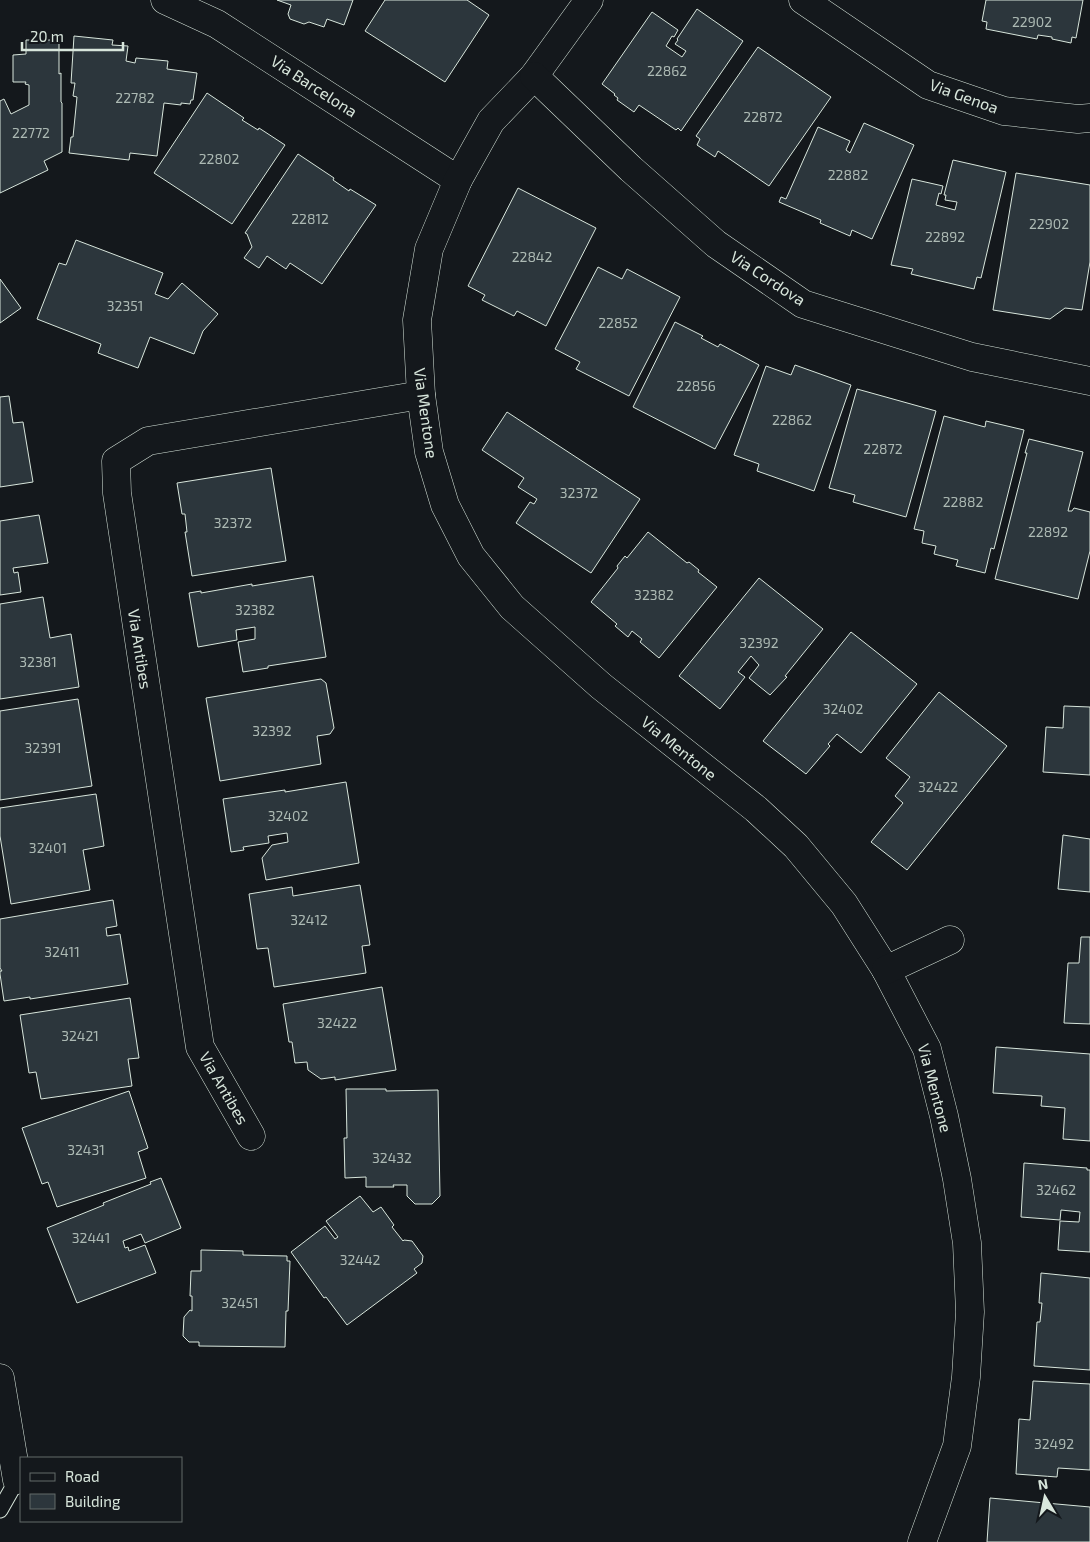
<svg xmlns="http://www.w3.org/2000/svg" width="1090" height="1542" font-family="'Exo 2',sans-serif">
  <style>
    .building { fill: #2c363c; stroke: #d8e6dc }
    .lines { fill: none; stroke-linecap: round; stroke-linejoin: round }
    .lane-casing { stroke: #d8e6dc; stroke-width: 17 }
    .street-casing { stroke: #d8e6dc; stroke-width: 29 }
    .lane { stroke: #14181c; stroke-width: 15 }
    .street { stroke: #14181c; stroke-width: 28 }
    .labels { text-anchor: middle; stroke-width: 4; stroke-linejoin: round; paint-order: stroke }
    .number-label { font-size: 14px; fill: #adbab4 }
    .street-label { font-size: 16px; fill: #d8e6dc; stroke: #14181c }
  </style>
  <rect width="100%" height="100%" fill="#14181c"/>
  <!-- building -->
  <g class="building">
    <polygon points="277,0 353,0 344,25 327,19 324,27 309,22 304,24 290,19 288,14 291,5"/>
    <polygon points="385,0 467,0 489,15 445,82 365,31"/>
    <polygon points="986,0 1083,0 1076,38 1072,37 1071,43 1052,39 1052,37 1038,35 1037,39 986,29 987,22 982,21"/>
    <polygon points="697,9 743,41 681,131 678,128 676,130 639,105 634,112 617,100 618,98 614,95 615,94 602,84 652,12 678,30 674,37 672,36 666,46 682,57 686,51 675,44 678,40 677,39"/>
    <polygon points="74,36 113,40 112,45 128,46 126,61 135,63 136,58 168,61 167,69 197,73 193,100 191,100 190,104 181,103 181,105 164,103 157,156 130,153 129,160 69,153 71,137 73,137 77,97 73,96 75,83 71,83"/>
    <polygon points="26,40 59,40 59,74 61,73 61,102 62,103 62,152 44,161 48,170 0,193 0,101 4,99 11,114 29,105 29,85 25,84 26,82 13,82 13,55 26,54"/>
    <polygon points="758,47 831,97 769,186 718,151 715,157 697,145 700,139 696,136"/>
    <polygon points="207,93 244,118 242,120 258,130 259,128 285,145 232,224 154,173"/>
    <polygon points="864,123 914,145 872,239 852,230 850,236 820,223 821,220 779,202 781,197 786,199 818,127 850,141 846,150 850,153"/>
    <polygon points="298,154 334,178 333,180 349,191 350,189 376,205 322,284 290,263 286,269 267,256 259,268 244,258 252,247 247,234 245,233"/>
    <polygon points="953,160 1006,172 981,278 977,277 974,289 911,274 913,269 891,265 912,179 943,186 941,194 939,193 936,205 955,210 957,202 945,200 946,195 944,195"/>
    <polygon points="1016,173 1090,185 1090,262 1082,310 1065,308 1050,319 993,310"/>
    <polygon points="518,188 596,228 546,326 517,311 514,316 482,300 485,295 468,286"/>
    <polygon points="76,240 163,273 155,294 168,299 182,283 218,314 203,331 194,354 150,337 138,368 98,353 101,344 37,319 59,263 66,265"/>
    <polygon points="598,267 622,279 627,269 680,297 629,396 576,369 580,362 555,349"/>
    <polygon points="0,279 21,308 0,323"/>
    <polygon points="675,322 703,336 701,338 718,347 720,344 759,365 715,449 633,407"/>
    <polygon points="795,365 851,385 814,491 757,471 759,464 734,455 766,366 791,375"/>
    <polygon points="857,389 936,411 906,517 853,502 855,495 829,488"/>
    <polygon points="9,396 13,423 23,422 33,482 0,487 0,397"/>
    <polygon points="507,412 640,499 591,573 516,523 530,502 534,504 537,499 518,487 524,478 482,450"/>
    <polygon points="944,416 985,427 986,421 1024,430 994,549 991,548 985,573 956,566 958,560 934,554 936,546 922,543 924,531 914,529"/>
    <polygon points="1029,439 1083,452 1068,511 1072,511 1074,508 1090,512 1090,551 1078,599 995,579 1027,453 1025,453"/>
    <polygon points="271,468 286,561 192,576 185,532 187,532 185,514 182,514 177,483"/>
    <polygon points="39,515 48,563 13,568 14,573 18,572 21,592 0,595 0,521"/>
    <polygon points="648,532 687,563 689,562 699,570 698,572 717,587 659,658 640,642 642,639 632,631 628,637 615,626 617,624 591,602 618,568 617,566 625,556 627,558"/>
    <polygon points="313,576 326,657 268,666 268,668 243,672 238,642 255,639 255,627 236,630 237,640 198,647 189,593 201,591 201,593 252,584 252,586"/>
    <polygon points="759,578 823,629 785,676 787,677 770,695 749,678 759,665 751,656 738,672 745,677 720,709 679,676"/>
    <polygon points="43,597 50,638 71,634 79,687 0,699 0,604"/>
    <polygon points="851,632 917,684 861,753 837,734 828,744 830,746 806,774 763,741"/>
    <polygon points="321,679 326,683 334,728 330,734 317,736 321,764 220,781 206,698"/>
    <polygon points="939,692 1007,746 907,870 871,842 903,803 895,796 910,777 886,758"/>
    <polygon points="78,699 92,786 0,800 0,711"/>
    <polygon points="1064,706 1090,707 1090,775 1043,772 1046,727 1063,728"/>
    <polygon points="346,782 359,863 266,880 262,858 272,845 288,842 287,833 268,836 269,843 243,847 244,850 231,852 223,799 285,790 285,792"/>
    <polygon points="96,794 104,846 83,850 90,890 11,904 0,836 0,808"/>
    <polygon points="1063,835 1090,839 1090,892 1058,889"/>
    <polygon points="360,885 370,945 362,946 366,973 274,987 268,948 257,949 249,894 292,887 293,896"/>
    <polygon points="113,900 117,926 106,928 107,936 120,934 128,984 30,999 30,997 4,1001 0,974 0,971 2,971 0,968 0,919"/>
    <polygon points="1081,937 1090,937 1090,1024 1064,1023 1068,963 1079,963"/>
    <polygon points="382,987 396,1070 335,1080 335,1077 321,1079 308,1070 307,1062 295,1063 292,1042 289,1042 283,1004"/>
    <polygon points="130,998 139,1058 128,1059 132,1086 41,1099 36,1072 29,1073 20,1015"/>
    <polygon points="996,1047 1090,1054 1090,1141 1063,1139 1065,1108 1041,1106 1042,1096 993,1093"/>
    <polygon points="346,1089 386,1089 386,1091 438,1090 440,1196 432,1204 415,1204 407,1196 407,1185 393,1185 394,1187 366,1187 366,1177 345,1178 344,1138 347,1138"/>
    <polygon points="129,1091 148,1148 138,1152 146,1178 57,1207 48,1182 42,1184 22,1128"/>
    <polygon points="1024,1163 1087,1168 1087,1170 1090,1170 1090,1252 1058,1250 1060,1221 1079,1222 1080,1212 1061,1210 1060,1220 1021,1217"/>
    <polygon points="161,1178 181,1228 145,1243 141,1234 123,1241 125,1248 128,1247 129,1251 145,1245 156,1273 77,1303 47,1228 104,1205 103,1203 151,1184 150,1182"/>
    <polygon points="360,1196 373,1212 381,1207 394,1225 392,1227 403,1241 404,1240 412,1241 423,1256 422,1263 414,1269 417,1273 347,1325 326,1297 324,1298 291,1252 325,1226 335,1239 338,1237 326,1221"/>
    <polygon points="201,1250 243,1251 243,1255 287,1256 287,1261 290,1261 288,1311 286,1311 285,1347 199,1346 199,1342 189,1342 183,1336 184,1317 190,1310 192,1311 192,1296 190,1296 191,1271 201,1271"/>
    <polygon points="1041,1273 1090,1278 1090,1370 1034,1366 1037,1322 1040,1322 1042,1303 1039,1303"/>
    <polygon points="1033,1381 1090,1384 1090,1470 1058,1468 1057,1477 1016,1474 1019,1419 1030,1420"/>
    <polygon points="990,1498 1090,1507 1090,1542 987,1542"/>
  </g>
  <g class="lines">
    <defs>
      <polyline id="lane" points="0,1510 17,1480"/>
      <g id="street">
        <polyline points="165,0 217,24 458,180"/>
        <polyline points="589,0 534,76 491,121 458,180 429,249 417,320 421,395 429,452 445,505 471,556 512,607 601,686 756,809 796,846 844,904 886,970 927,1049 944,1116 957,1179 967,1243 970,1312 966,1377 957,1446 922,1542"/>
        <polyline points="803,0 928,85 1004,111 1078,119 1090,118"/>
        <polyline points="534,76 631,169 716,244 803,304 972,357 1090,381"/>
        <polyline points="886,970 950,940"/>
        <polyline points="251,1136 200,1047 117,493 116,461 148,441 421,395"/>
        <polyline points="0,1378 17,1480"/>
      </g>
    </defs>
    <!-- lane casing -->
    <use href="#lane" class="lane-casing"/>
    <!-- street casing -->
    <use href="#street" class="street-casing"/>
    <!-- lane -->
    <use href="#lane" class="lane"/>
    <!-- street -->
    <use href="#street" class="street"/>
  </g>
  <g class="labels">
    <!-- number labels -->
    <g class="number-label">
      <text x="1032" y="27">22902</text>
      <text x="667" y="76">22862</text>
      <text x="135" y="103">22782</text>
      <text x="763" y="122">22872</text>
      <text x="31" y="138">22772</text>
      <text x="219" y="164">22802</text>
      <text x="848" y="180">22882</text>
      <text x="310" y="224">22812</text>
      <text x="1049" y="229">22902</text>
      <text x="945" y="242">22892</text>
      <text x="532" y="262">22842</text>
      <text x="125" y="311">32351</text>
      <text x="618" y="328">22852</text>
      <text x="696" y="391">22856</text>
      <text x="792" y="425">22862</text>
      <text x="883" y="454">22872</text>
      <text x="579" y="498">32372</text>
      <text x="963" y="507">22882</text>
      <text x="233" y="528">32372</text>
      <text x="1048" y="537">22892</text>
      <text x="654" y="600">32382</text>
      <text x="255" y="615">32382</text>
      <text x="759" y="648">32392</text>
      <text x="38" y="667">32381</text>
      <text x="843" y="714">32402</text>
      <text x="272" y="736">32392</text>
      <text x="43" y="753">32391</text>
      <text x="938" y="792">32422</text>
      <text x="288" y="821">32402</text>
      <text x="48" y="853">32401</text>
      <text x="309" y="925">32412</text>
      <text x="62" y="957">32411</text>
      <text x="337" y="1028">32422</text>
      <text x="80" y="1041">32421</text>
      <text x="86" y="1155">32431</text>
      <text x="392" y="1163">32432</text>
      <text x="1056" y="1195">32462</text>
      <text x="91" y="1243">32441</text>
      <text x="360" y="1265">32442</text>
      <text x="240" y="1308">32451</text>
      <text x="1054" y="1449">32492</text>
    </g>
    <!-- street labels -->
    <g class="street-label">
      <text transform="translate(314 86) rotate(33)" y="6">Via Barcelona</text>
      <text transform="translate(964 96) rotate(20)" y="6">Via Genoa</text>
      <text transform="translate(768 278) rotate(33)" y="6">Via Cordova</text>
      <text transform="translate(426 413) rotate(82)" y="6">Via Mentone</text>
      <text transform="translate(140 649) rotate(81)" y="6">Via Antibes</text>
      <text transform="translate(679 748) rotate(39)" y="6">Via Mentone</text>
      <text transform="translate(224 1088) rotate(60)" y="6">Via Antibes</text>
      <text transform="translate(935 1088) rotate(75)" y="6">Via Mentone</text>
    </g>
  </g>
  <!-- legend -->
  <rect x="20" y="1457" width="162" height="65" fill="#14181c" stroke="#626a69"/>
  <rect x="30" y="1473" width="25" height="8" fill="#14181c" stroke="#626a69"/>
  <text x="65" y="1482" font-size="15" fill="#d8e6dc">Road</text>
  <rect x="30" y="1494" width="25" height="15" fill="#2c363c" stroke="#626a69"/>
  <text x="65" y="1507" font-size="15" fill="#d8e6dc">Building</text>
  <!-- north arrow -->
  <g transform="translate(1045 1497) rotate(351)" stroke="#14181c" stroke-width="4" paint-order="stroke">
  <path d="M0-4L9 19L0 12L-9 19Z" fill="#d8e6dc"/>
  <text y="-8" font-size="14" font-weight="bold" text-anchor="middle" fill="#d8e6dc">N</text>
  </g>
  <!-- scale -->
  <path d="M22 42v8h101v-8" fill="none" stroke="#d8e6dc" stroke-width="2.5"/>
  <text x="30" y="42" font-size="15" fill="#d8e6dc" stroke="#14181c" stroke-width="4" paint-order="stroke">20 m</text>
</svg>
